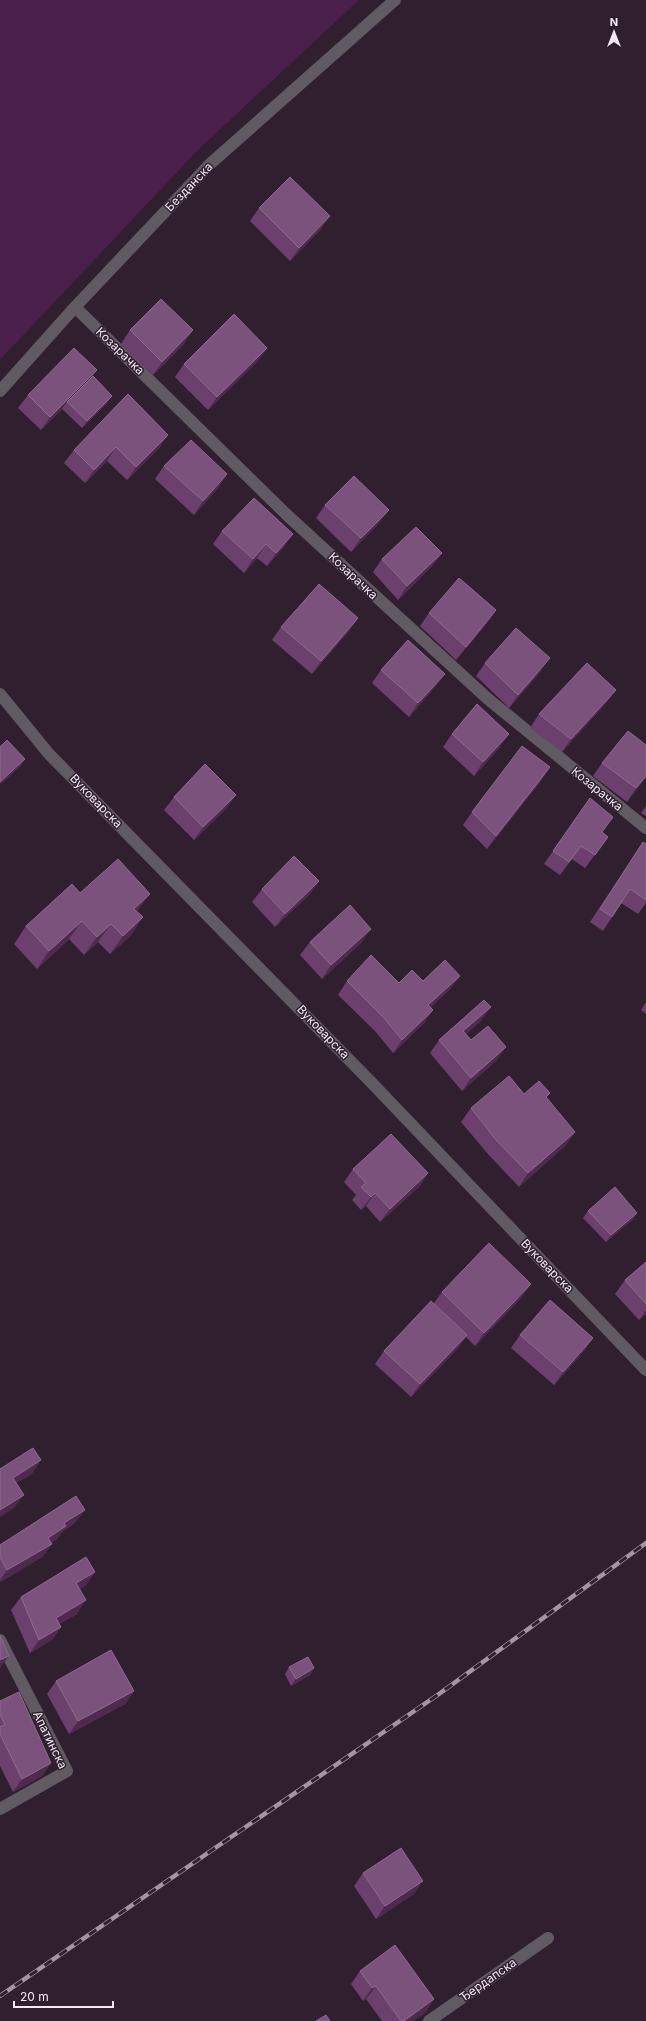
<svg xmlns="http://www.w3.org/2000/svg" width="646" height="2021" font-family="Inter,sans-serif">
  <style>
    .grass { fill: #4a1f4b }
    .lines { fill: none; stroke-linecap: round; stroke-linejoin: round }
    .street { stroke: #625a62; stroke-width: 12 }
    .rail-casing { stroke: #a395a3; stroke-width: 4.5 }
    .rail { stroke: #2f1f2f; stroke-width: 3; stroke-dasharray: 9; stroke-linecap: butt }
    .wall { fill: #6c406d }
    .shaded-wall { fill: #4e2b4e }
    .building { fill: #7b527c; stroke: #8e6a8e }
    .labels { text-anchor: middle; stroke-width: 3; stroke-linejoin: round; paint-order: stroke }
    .street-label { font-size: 12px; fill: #f4e9f4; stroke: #2f1f2f }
  </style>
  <rect width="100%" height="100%" fill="#2f1f2f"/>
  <!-- grass -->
  <polygon class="grass" points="0,0 359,0 197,151 0,360"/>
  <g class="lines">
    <!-- street -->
    <g class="street">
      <polyline points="75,307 287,515 488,699 646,828"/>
      <polyline points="0,391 75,307 210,164 395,0"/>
      <polyline points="0,694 49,754 369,1080 646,1370"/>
      <polyline points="0,1640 67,1771 0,1809"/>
      <polyline points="429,2021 548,1938"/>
    </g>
    <defs>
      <polyline id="rail" points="0,1996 439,1694 646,1543"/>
    </defs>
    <!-- rail casing -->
    <use href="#rail" class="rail-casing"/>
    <!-- rail -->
    <use href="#rail" class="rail"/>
  </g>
  <!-- wall -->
  <g class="wall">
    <polygon points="259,208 321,229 290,261 250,221"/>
    <polygon points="130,330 184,344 153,375 121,344"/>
    <polygon points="267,348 258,361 208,410 175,377 184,364"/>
    <polygon points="93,376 112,396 107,403 82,428 62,409 41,430 18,408 28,395"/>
    <polygon points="168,435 159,448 127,480 107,461 85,483 64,463 74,450"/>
    <polygon points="164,466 227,474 218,488 194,515 155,479"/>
    <polygon points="325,505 389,510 379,523 351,552 316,518"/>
    <polygon points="222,531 284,547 267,566 257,558 244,573 213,544"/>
    <polygon points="442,553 432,566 398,600 373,572 382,559"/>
    <polygon points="496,610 487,623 456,660 420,626 429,613"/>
    <polygon points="358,618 349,631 312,674 272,640 281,627"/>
    <polygon points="485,663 541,671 509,708 476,676"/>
    <polygon points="381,670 435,687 409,717 372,683"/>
    <polygon points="616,690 606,703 562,752 530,728 539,714"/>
    <polygon points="452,734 500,747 474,776 443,747"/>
    <polygon points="602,763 646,777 627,802 593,776"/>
    <polygon points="541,781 487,849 463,825 472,812"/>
    <polygon points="174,797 227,808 194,840 164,810"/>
    <polygon points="590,798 602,833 608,837 585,868 572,859 560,875 544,864"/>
    <polygon points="646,806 646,816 641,813"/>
    <polygon points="643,842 646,844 646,903 638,914 621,903 603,931 590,922"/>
    <polygon points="319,881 310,894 275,927 252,902 262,889"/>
    <polygon points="80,893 137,912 143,917 130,936 110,954 98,942 84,955 69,939 37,969 14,944 26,926"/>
    <polygon points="310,942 362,942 322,979 300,955"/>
    <polygon points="460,976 450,989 431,1007 433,1010 424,1023 393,1053 375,1031 338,995 347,981 399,983 423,981"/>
    <polygon points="646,1002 646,1014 641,1010"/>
    <polygon points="481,1021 466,1034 471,1040 497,1060 462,1091 430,1053 439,1040"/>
    <polygon points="524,1094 546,1098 575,1132 566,1145 519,1187 487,1153 461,1122 471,1108"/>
    <polygon points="353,1169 428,1173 419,1187 380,1222 366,1206 361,1210 352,1200 356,1195 344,1182"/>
    <polygon points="588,1211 637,1213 632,1220 606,1242 583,1218"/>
    <polygon points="646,1262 646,1314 639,1320 615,1294 625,1280"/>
    <polygon points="442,1292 522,1297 475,1346 466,1337 458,1348 411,1397 375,1364 384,1351 434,1303"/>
    <polygon points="520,1335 593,1338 584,1351 554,1385 511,1348"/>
    <polygon points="75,1523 62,1532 57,1539 51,1543 52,1544 42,1557 0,1582 0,1545"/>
    <polygon points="95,1572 86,1585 80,1589 77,1614 59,1624 61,1627 52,1640 30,1653 11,1610 21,1597"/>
    <polygon points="289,1667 314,1668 310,1675 291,1686 285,1674"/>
    <polygon points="56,1681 134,1691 125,1704 69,1734 47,1694"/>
    <polygon points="0,1701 51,1763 42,1776 13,1792 0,1766"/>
    <polygon points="363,1873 414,1894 376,1919 354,1886"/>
    <polygon points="360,1971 434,1999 425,2013 413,2021 382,2021 366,1999 363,2001 351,1984"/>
  </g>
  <!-- shaded-wall -->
  <g class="shaded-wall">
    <polygon points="330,216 321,229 290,261 299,248"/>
    <polygon points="193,330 184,344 153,375 162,362"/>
    <polygon points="267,348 258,361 208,410 217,397"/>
    <polygon points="97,370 88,383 67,402 62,409 41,430 50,417"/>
    <polygon points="112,396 107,403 82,428 87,421"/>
    <polygon points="168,435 159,448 127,480 136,467"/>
    <polygon points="116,447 107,461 85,483 94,470"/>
    <polygon points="227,474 218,488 194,515 203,501"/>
    <polygon points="389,510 379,523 351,552 361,538"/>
    <polygon points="293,534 284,547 267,566 276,553"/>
    <polygon points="266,544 257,558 244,573 253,559"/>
    <polygon points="442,553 432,566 398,600 407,586"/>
    <polygon points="496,610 487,623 456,660 466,647"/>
    <polygon points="358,618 349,631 312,674 321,661"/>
    <polygon points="550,658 541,671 509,708 518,695"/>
    <polygon points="445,674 435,687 409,717 418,703"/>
    <polygon points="616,690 606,703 562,752 571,739"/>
    <polygon points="509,734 500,747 474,776 483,762"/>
    <polygon points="25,759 21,766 0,785 0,782"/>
    <polygon points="550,767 541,781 487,849 496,836"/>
    <polygon points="646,776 646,777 627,802 636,788"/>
    <polygon points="236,795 227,808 194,840 203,827"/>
    <polygon points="319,881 310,894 275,927 285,914"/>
    <polygon points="150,894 137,912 134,909"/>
    <polygon points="143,917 130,936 110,954 123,936"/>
    <polygon points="82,921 69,939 37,969 49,951"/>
    <polygon points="111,924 98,942 84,955 97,937"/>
    <polygon points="371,929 362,942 322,979 331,965"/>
    <polygon points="460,976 450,989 419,1018 428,1005"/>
    <polygon points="491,1007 481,1021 454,1044 463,1031"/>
    <polygon points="433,1010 424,1023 393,1053 402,1040"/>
    <polygon points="506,1047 497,1060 462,1091 471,1078"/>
    <polygon points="575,1132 566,1145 519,1187 528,1173"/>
    <polygon points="428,1173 419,1187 380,1222 390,1209"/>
    <polygon points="375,1193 366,1206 361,1210 371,1197"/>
    <polygon points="637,1213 632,1220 606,1242 611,1235"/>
    <polygon points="531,1284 522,1297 475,1346 484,1333"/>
    <polygon points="646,1310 646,1314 639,1320"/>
    <polygon points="467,1335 458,1348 411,1397 420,1384"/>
    <polygon points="593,1338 584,1351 554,1385 563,1372"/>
    <polygon points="41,1460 32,1474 4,1491 13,1478"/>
    <polygon points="24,1495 14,1508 0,1517 0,1510"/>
    <polygon points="85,1510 75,1523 62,1532 57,1539 39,1551 48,1538 64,1523"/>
    <polygon points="52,1544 42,1557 0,1582 0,1580 7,1570"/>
    <polygon points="95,1572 86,1585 67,1597 76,1583"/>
    <polygon points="86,1600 77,1614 47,1631 56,1618"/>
    <polygon points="61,1627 52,1640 30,1653 39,1640"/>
    <polygon points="9,1656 0,1668 0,1660"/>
    <polygon points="314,1668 310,1675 291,1686 296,1679"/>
    <polygon points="134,1691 125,1704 69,1734 78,1721"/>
    <polygon points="51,1763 42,1776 13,1792 22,1779"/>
    <polygon points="423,1881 414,1894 376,1919 385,1906"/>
    <polygon points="376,1986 366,1999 363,2001 372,1988"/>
    <polygon points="434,1999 425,2013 413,2021 404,2021"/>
  </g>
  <!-- building -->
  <g class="building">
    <polygon points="290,177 330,216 299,248 259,208"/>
    <polygon points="161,299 193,330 162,362 130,330"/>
    <polygon points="234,314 267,348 217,397 184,364"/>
    <polygon points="74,348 97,370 50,417 28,395"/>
    <polygon points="93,376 112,396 87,421 67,402"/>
    <polygon points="128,394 168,435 136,467 116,447 94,470 74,450"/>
    <polygon points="191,440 227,474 203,501 164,466"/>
    <polygon points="354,476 389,510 361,538 325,505"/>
    <polygon points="254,498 293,534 276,553 266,544 253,559 222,531"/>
    <polygon points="416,527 442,553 407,586 382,559"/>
    <polygon points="459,578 496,610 466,647 429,613"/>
    <polygon points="319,584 358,618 321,661 281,627"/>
    <polygon points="516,628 550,658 518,695 485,663"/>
    <polygon points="408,640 445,674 418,703 381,670"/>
    <polygon points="587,663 616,690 571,739 539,714"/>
    <polygon points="477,704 509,734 483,762 452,734"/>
    <polygon points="628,731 646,745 646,776 636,788 602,763"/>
    <polygon points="7,740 25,759 0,782 0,747"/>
    <polygon points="522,746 550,767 496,836 472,812"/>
    <polygon points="205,764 236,795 203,827 174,797"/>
    <polygon points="590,798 613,817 602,832 608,837 595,855 581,846 569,862 553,851"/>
    <polygon points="643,842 646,844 646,900 630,889 612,917 600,909"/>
    <polygon points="294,856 319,881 285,914 262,889"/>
    <polygon points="118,859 150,894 134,909 143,917 123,936 111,924 97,937 82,921 49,951 26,926 72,884 80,893"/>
    <polygon points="350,905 371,929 331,965 310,942"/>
    <polygon points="371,955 399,983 412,970 423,981 445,960 460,976 428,1005 433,1010 402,1040 384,1018 347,981"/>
    <polygon points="484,1000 491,1007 463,1031 471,1040 488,1026 506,1047 471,1078 439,1040"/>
    <polygon points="509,1076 524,1094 539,1081 550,1093 546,1097 575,1132 528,1173 496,1140 471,1108"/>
    <polygon points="391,1134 428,1173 390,1209 375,1193 371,1197 361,1187 366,1183 353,1169"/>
    <polygon points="615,1187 637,1213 611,1235 588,1211"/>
    <polygon points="489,1243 531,1284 484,1333 442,1292"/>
    <polygon points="646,1262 646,1304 625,1280"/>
    <polygon points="550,1300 593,1338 563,1372 520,1335"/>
    <polygon points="431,1301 467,1335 420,1384 384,1351"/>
    <polygon points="33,1448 41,1460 13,1478 24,1495 0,1510 0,1469"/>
    <polygon points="76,1496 85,1510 64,1523 66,1526 48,1538 52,1544 7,1570 0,1557 0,1545"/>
    <polygon points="86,1557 95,1572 76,1583 86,1600 56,1618 61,1627 39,1640 21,1597"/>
    <polygon points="0,1636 9,1656 0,1660"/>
    <polygon points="111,1650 134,1691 78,1721 56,1681"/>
    <polygon points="308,1657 314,1668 296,1679 289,1667"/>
    <polygon points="19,1692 51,1763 22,1779 0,1734 0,1727 5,1725 0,1714 0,1701"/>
    <polygon points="401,1848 423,1881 385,1906 363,1873"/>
    <polygon points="395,1945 434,1999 404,2021 401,2021 376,1986 372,1988 360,1971"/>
    <polygon points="326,2015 330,2021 316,2021"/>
  </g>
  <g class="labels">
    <!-- street labels -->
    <g class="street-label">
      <text transform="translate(189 187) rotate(-46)" y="4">Безданска</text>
      <text transform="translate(120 351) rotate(44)" y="4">Козарачка</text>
      <text transform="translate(353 576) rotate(43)" y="4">Козарачка</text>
      <text transform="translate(597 789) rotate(39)" y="4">Козарачка</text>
      <text transform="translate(96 801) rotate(46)" y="4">Вуковарска</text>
      <text transform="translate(323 1032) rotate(46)" y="4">Вуковарска</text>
      <text transform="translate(547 1266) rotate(46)" y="4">Вуковарска</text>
      <text transform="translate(50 1740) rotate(64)" y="4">Апатинска</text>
      <text transform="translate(488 1980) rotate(-35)" y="4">Ђердапска</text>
    </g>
  </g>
  <!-- north arrow -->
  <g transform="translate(614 32)" stroke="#2f1f2f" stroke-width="3" paint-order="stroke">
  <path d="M0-3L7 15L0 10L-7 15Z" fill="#f4e9f4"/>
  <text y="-6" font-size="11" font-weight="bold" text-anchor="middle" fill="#f4e9f4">N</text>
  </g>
  <!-- scale -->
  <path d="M14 2001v6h99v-6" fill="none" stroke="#f4e9f4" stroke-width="2"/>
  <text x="20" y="2001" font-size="12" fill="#f4e9f4" stroke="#2f1f2f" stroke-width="3" paint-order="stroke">20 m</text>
</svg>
